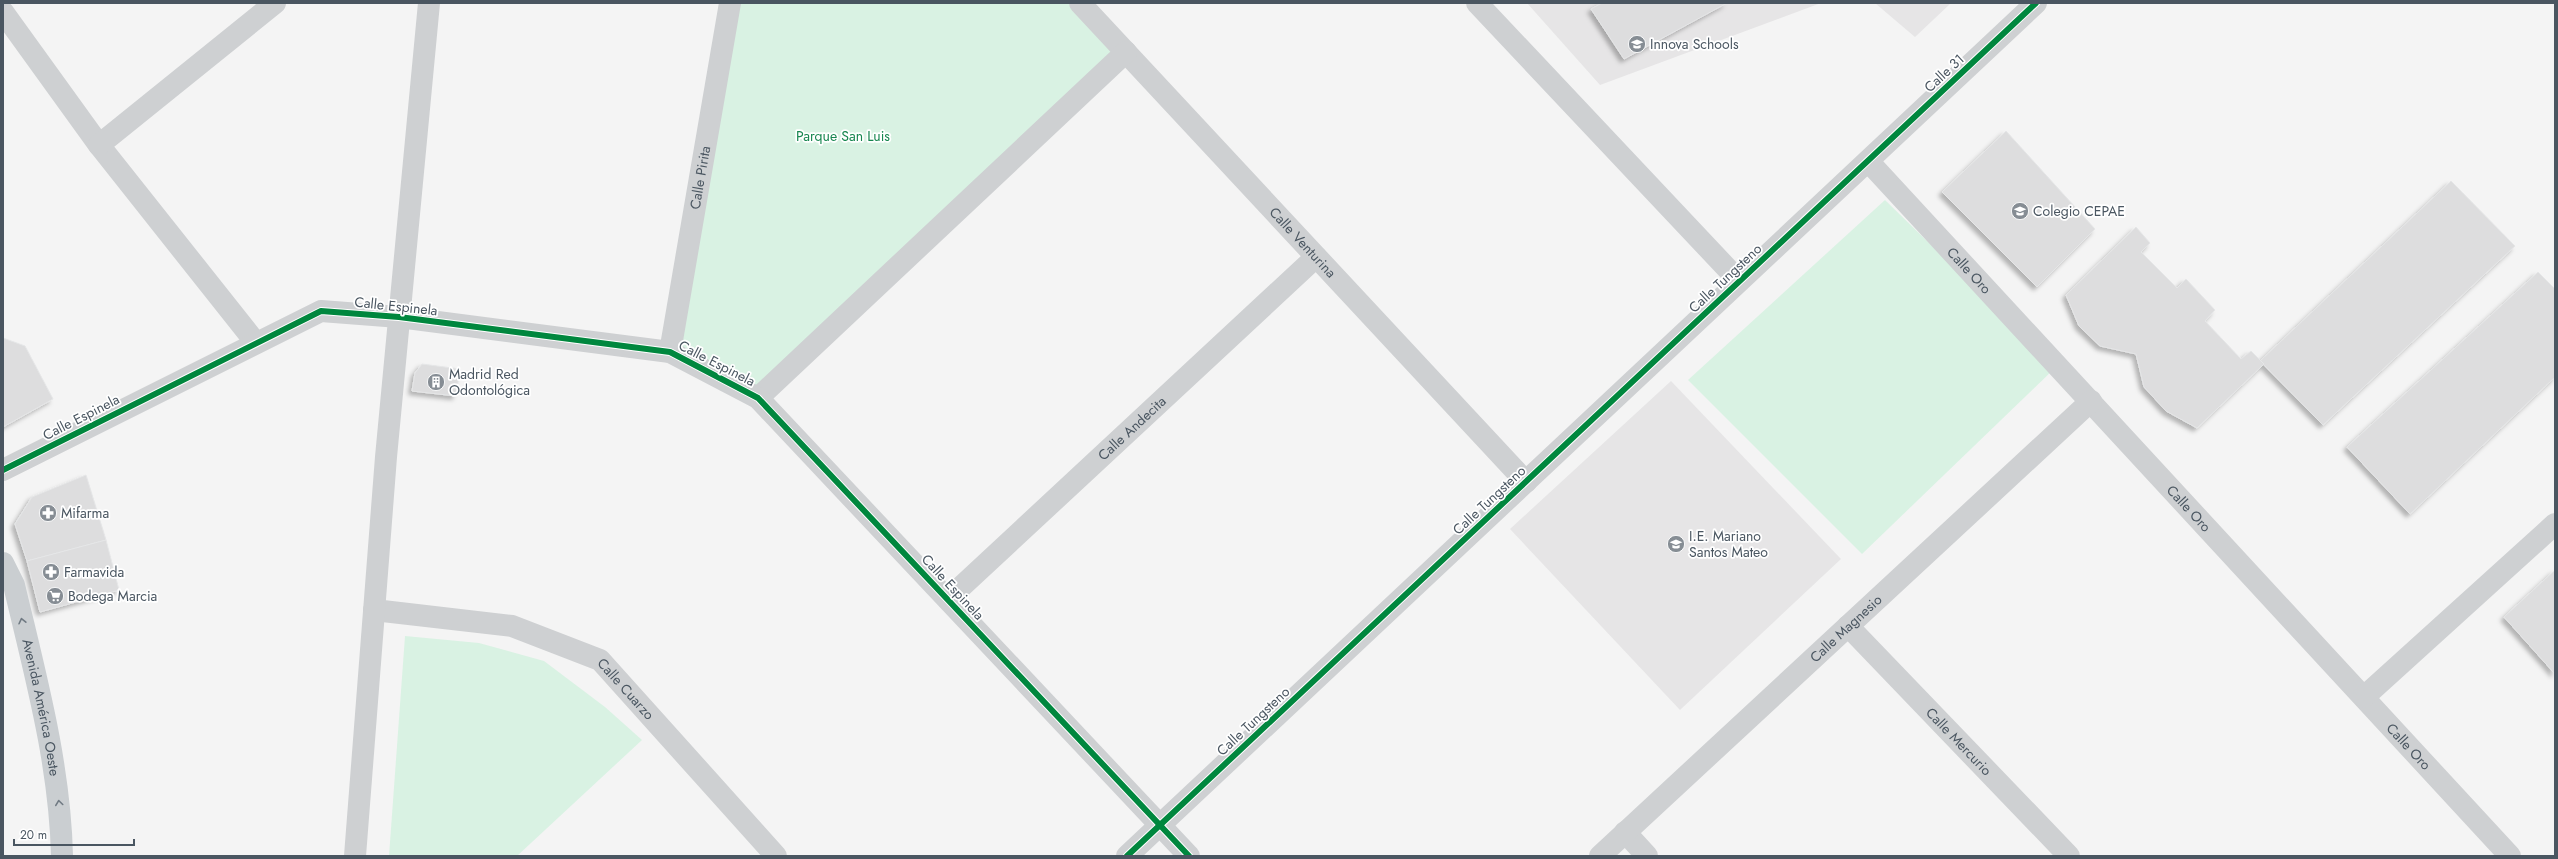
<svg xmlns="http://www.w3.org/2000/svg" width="2558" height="859" font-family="Jost,sans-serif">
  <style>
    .education { fill: #e6e5e6 }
    .green { fill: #d9f2e3 }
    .building { fill: #ddddde; stroke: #e5e6e7; filter: url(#shadow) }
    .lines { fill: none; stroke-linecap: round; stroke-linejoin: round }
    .minor { stroke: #ced0d2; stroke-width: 22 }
    .primary { stroke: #caced1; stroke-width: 22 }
    .cycleway-casing { stroke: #fff; stroke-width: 8 }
    .cycleway { stroke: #00873e; stroke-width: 6 }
    .oneway { stroke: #707a83 }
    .labels { text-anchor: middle; stroke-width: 3.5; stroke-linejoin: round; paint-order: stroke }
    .poi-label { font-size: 14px; fill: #4a5661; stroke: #fff; text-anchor: start }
    .street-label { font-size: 14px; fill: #4a5661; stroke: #fff }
    .park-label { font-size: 14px; fill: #17864f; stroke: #fff }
  </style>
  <defs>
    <filter id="shadow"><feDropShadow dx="-3.5" dy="3.5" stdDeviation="2" flood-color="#0004"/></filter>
  </defs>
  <rect width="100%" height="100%" fill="#f4f4f4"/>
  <!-- education -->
  <g class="education">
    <polygon points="1527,3 1821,3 1600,85"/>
    <polygon points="1875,3 1951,3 1915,37"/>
    <polygon points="1671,381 1841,559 1680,710 1510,529"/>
  </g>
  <!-- green -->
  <g class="green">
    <polygon points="730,3 1080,3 1126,52 758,398 670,352"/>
    <polygon points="1885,200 2056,367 1862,554 1688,380"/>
    <polygon points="405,636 479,643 544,661 605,707 642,740 517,856 389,856"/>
  </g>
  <!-- building -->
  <g class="building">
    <polygon points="1602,3 1727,3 1624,59 1591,9"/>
    <polygon points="2006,131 2095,229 2037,287 1942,192"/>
    <polygon points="2451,181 2515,246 2323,425 2260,361"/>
    <polygon points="2136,227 2150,243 2141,252 2177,288 2186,279 2215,310 2205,321 2241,359 2251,351 2264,364 2197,428 2166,411 2144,387 2136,354 2100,346 2079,326 2066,295"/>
    <polygon points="2538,272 2555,289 2555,377 2410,514 2347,447"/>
    <polygon points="3,338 25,346 53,399 3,427"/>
    <polygon points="422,364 460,369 456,396 412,391 415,373"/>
    <polygon points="86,475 106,540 27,561 15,524 32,497"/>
    <polygon points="106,540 119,590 40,612 27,561"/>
    <polygon points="2555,570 2555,674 2504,617"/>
  </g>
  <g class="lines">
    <!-- minor -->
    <g class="minor">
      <path id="s1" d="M1080 3 1526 482"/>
      <polyline points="1477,3 1739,281"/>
      <polyline points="3,12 99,145 256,343"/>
      <polyline points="99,145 275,3"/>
      <path id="s2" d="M1868 161 2510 856"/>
      <path id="s3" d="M670 352 730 3"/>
      <polyline points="758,398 1126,52"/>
      <polyline points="3,470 321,311 399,317 670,352 758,398 1189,856"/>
      <path id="s4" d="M948 599 1316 257"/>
      <path id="s5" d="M374 610 512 626 600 660 776 856"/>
      <path id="s6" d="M1848 626 2069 856"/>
      <polyline points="2364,697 2555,524"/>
      <polyline points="1625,832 1647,856"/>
      <polyline points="355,856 386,457 429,3"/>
      <polyline points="1127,856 2036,3"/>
      <path id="s7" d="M1600 856 2091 401"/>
    </g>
    <!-- primary -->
    <path class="primary" id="s8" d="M3 563 14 585C35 674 60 764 62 856"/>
    <defs>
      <g id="cycleway">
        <polyline points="3,470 321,311 399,317 670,352 758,398 1189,856"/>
        <polyline points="1127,856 2036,3"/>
      </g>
    </defs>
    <!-- cycleway casing -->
    <use href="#cycleway" class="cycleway-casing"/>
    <!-- cycleway -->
    <use href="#cycleway" class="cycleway"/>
  </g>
  <!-- one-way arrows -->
  <defs><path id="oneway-chevron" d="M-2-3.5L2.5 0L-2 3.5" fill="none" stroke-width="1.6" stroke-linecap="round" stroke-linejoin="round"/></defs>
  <g class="oneway">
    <use href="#oneway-chevron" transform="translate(22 621) rotate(-103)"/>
    <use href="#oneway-chevron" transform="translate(59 803) rotate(-98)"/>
  </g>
  <!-- icons -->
  <defs>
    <symbol id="school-disc" viewBox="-11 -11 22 22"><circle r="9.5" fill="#868d94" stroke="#fff"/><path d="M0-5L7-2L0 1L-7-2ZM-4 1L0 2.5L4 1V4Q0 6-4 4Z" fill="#fff"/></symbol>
    <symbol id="building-disc" viewBox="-11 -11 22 22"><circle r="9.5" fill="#868d94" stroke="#fff"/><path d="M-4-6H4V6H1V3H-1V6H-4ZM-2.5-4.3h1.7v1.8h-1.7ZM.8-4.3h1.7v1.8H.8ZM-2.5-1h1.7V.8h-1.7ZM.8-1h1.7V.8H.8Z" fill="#fff"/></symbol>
    <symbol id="pharmacy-disc" viewBox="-11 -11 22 22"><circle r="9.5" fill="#868d94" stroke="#fff"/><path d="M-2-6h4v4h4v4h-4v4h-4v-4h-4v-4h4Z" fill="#fff"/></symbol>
    <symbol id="supermarket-disc" viewBox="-11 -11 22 22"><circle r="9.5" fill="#868d94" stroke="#fff"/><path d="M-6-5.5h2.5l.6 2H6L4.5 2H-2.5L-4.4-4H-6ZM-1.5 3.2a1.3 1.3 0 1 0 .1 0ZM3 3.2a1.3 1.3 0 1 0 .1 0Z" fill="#fff"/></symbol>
  </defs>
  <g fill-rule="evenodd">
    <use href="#school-disc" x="1627" y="34" width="20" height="20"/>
    <use href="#school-disc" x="2010" y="201" width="20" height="20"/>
    <use href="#building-disc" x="426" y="372" width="20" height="20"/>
    <use href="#pharmacy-disc" x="38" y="503" width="20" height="20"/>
    <use href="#school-disc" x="1666" y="534" width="20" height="20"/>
    <use href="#pharmacy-disc" x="41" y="562" width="20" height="20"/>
    <use href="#supermarket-disc" x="45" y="586" width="20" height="20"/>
  </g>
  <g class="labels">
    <!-- poi labels -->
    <g class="poi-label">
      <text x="1650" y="49">Innova Schools</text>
      <text x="2033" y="216">Colegio CEPAE</text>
      <text x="449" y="379">Madrid Red<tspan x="449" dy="16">Odontológica</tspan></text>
      <text x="61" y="518">Mifarma</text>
      <text x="1689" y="541">I.E. Mariano<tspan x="1689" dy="16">Santos Mateo</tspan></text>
      <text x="64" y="577">Farmavida</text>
      <text x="68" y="601">Bodega Marcia</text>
    </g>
    <!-- street labels -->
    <g class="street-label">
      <text transform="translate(1944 73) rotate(-43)" y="5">Calle 31</text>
      <text dy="5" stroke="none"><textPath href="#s3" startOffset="177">Calle Pirita</textPath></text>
      <text dy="5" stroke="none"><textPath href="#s1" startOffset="327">Calle Venturina</textPath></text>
      <text dy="5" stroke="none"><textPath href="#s2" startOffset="149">Calle Oro</textPath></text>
      <text transform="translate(1725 278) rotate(-43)" y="5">Calle Tungsteno</text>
      <text transform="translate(396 306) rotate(6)" y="5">Calle Espinela</text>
      <text transform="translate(717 363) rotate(27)" y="5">Calle Espinela</text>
      <text transform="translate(81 417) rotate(-27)" y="5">Calle Espinela</text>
      <text dy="5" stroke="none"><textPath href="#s4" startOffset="251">Calle Andecita</textPath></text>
      <text transform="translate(1489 500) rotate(-43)" y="5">Calle Tungsteno</text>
      <text dy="5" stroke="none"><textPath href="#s2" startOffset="473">Calle Oro</textPath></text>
      <text transform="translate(953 587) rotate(47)" y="5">Calle Espinela</text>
      <text dy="5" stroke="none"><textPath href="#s7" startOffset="335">Calle Magnesio</textPath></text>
      <text dy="5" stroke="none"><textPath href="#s5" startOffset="272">Calle Cuarzo</textPath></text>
      <text dy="5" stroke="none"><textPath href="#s8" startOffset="150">Avenida América Oeste</textPath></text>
      <text transform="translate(1253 721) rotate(-43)" y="5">Calle Tungsteno</text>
      <text dy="5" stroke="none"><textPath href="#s6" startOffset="160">Calle Mercurio</textPath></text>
      <text dy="5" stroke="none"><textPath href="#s2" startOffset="797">Calle Oro</textPath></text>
    </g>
    <!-- park labels -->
    <g class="park-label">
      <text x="843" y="141">Parque San Luis</text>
    </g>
  </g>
  <!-- border -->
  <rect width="2558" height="859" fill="none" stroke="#4a5661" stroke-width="8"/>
  <!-- scale -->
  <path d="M14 839v6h120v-6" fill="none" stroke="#4a5661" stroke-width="2"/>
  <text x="20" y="839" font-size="12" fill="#4a5661" stroke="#ffffff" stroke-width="3" paint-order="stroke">20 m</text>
</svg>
